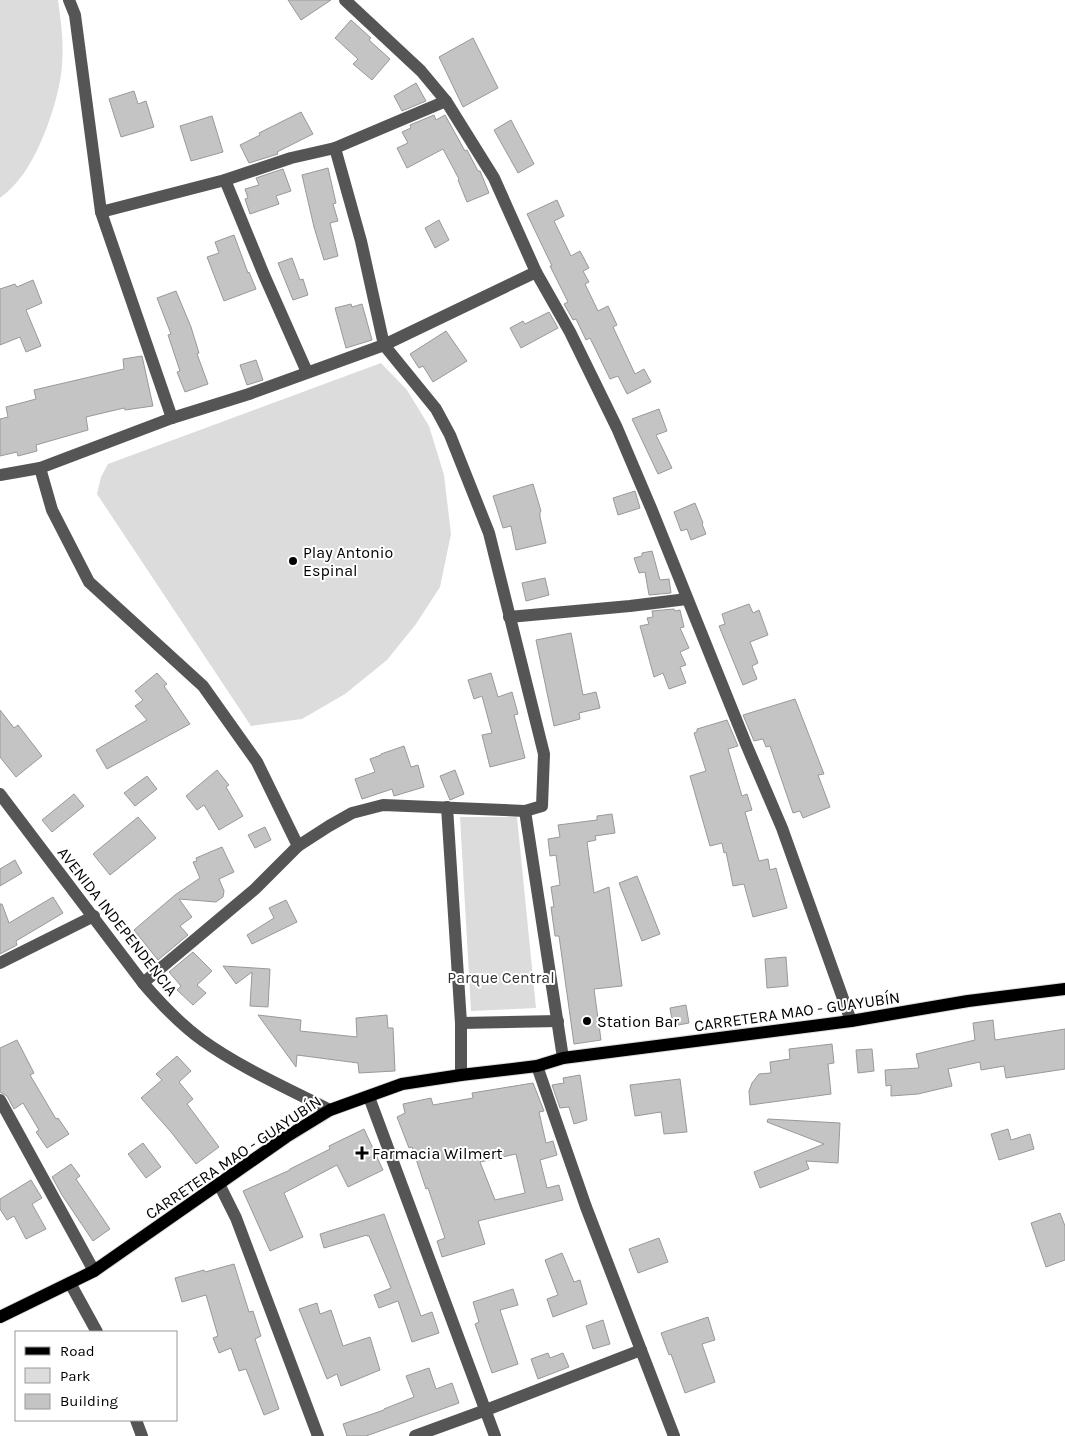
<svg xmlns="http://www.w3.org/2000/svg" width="1065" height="1436" font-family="Karla,sans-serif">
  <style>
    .green { fill: #dcdcdc }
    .building { fill: #c4c4c4; stroke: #999; fill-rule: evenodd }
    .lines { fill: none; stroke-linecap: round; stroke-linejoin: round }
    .major-casing { stroke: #dbdbdb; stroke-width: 14 }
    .minor { stroke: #555; stroke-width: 12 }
    .major { stroke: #000; stroke-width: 12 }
    .poi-dot { fill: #000; stroke: #fff; stroke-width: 2 }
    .labels { text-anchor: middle; stroke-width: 4; stroke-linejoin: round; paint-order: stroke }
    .poi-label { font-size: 16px; fill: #000; stroke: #fff; text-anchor: start }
    .street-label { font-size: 16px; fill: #000; stroke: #fff }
    .park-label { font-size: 16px; fill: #333; stroke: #fff }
  </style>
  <rect width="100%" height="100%" fill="#fff"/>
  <!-- green -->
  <g class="green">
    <path d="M0 0H58C61 22 64 43 62 65 60 98 39 158 17 182 12 188 6 193 0 198Z"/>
    <polygon points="381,363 407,390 429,426 444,475 451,534 440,587 416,624 387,660 345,694 302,719 251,726 97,494 101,477 108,464"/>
    <polygon points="460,817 517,817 536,1008 471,1011"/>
  </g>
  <!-- building -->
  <g class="building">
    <polygon points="288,0 331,0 301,20"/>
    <polygon points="351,20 371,38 369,40 390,59 372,80 353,64 358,59 335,38"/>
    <polygon points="473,38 498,88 463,107 439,57"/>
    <polygon points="416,83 426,101 402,111 394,96"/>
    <polygon points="134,91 138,104 146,101 154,127 121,137 109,99"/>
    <polygon points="301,112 313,134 277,152 278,154 249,163 240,145 260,135 259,133"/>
    <polygon points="434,115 436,120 445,115 465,151 467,150 478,171 480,171 489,193 467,202 458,180 459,179 443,149 407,168 397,148 408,143 402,132 411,128 410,125"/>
    <polygon points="212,116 223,152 191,161 180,126"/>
    <polygon points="511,120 534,164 518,173 494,130"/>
    <polygon points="328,168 336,203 333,204 338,221 330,223 338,256 324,260 314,227 302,175"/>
    <polygon points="283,169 291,191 276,196 279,204 250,214 245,199 248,198 245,189 259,185 256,178"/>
    <polygon points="557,200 564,216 554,221 571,256 580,251 589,268 583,271 589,282 585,284 598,311 608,306 617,325 613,327 635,374 644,369 651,382 627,394 618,376 610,379 590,338 586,340 576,319 573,320 564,304 568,302 550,266 552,266 527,214"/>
    <polygon points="439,220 449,240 435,248 425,228"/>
    <polygon points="234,235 248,273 249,272 256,289 224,301 207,257 219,253 215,242"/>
    <polygon points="292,258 300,280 303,279 308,295 293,300 278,263"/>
    <polygon points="33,280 42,303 26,310 41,346 26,352 20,337 0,345 0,289 15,284 17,287"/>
    <polygon points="176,291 191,327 199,353 197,354 208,384 185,392 177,372 180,371 168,335 171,334 157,298"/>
    <polygon points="351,304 352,307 362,304 372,340 346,348 335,308"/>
    <polygon points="549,312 558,328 521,348 510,328 523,321 525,324"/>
    <polygon points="446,331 467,361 433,382 423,366 419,368 410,354"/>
    <polygon points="142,356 153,406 125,410 124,408 86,417 88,430 36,445 37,451 18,456 17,452 0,456 0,419 8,417 6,407 36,399 34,390 124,369 123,359"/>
    <polygon points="256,360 263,380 247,385 240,365"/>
    <polygon points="659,409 667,431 656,435 672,468 658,474 632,419"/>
    <polygon points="533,484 541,511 540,512 540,517 546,543 516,550 511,526 503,528 493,496"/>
    <polygon points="635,491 640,508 618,515 613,498"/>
    <polygon points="695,503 703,523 702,524 706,534 691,540 687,529 681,531 674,512"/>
    <polygon points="652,551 660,580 669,579 671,593 649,595 645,572 639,573 634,558 642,556 642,553"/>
    <polygon points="545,578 549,595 526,601 522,583"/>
    <polygon points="749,604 753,613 759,610 768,635 750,642 758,663 752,666 757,679 743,685 719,626 725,624 722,614"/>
    <polygon points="674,609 675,611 680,610 684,627 680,628 689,648 680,652 686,665 680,667 686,683 669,689 663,673 654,677 640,626 649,624 647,618 653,617 652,611"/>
    <polygon points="571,633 583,695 596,692 600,708 579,713 580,719 554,726 536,640"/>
    <polygon points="157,673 167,684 164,686 190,724 107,769 96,750 147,720 135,706 143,700 135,691"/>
    <polygon points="491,673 498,697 512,692 518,714 514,715 525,758 490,767 482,735 492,733 482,696 474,699 468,680"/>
    <polygon points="795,699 824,774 818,775 830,807 803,818 800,811 793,813 770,746 766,747 763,739 754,741 743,715"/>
    <polygon points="0,710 14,728 18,725 42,756 16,777 0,757"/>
    <polygon points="727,720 738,746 728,749 742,796 747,794 752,810 745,812 759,861 768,859 770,870 776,868 787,908 753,917 744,884 733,886 726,852 724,853 722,843 710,846 690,776 706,771 694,733 697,732 697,729"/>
    <polygon points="404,746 411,767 418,765 424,787 394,796 392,789 362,799 355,779 375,772 370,759 381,755 381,754"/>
    <polygon points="217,770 229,785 226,787 243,816 219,830 204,805 197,810 186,796"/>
    <polygon points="455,770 464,794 450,800 440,776"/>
    <polygon points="147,776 157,789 135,806 124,793"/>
    <polygon points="74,794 84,806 52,832 42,820"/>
    <polygon points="612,814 615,833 595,836 596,840 587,842 594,893 609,887 622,986 594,989 601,1040 574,1044 559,936 555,936 551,907 554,907 551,887 560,885 556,855 550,856 548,839 560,837 558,825 597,820 597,816"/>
    <polygon points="138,817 156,838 110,875 93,854"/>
    <polygon points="265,827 271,840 255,848 248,835"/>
    <polygon points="222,847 234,872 219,879 224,891 223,897 216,902 179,899 192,917 180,926 188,935 158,960 134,930 175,895 200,878 193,862 197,861 196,858"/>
    <polygon points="15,860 22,873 0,886 0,869"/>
    <polygon points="637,876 660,934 642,941 619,883"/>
    <polygon points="53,897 63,913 16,941 17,945 0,954 0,904 2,904 9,923"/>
    <polygon points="286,900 297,922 252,944 247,935 274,918 269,908"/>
    <polygon points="193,952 212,971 197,985 206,993 193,1005 177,990 181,986 169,972"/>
    <polygon points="786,957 788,986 767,988 765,959"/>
    <polygon points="223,966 270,969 268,1007 250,1006 252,972 236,984"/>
    <polygon points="686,1005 689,1023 673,1026 670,1008"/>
    <polygon points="258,1015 301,1020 300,1031 357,1037 356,1018 387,1015 388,1028 393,1028 395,1071 359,1073 358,1063 297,1055 296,1067"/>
    <polygon points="993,1020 995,1040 1065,1029 1065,1069 1006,1078 1004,1066 981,1070 980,1062 948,1069 952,1086 918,1094 891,1096 891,1085 886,1086 885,1070 919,1068 916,1054 975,1040 973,1023"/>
    <polygon points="17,1040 34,1073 30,1075 56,1119 58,1118 69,1134 47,1148 36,1132 39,1130 23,1103 14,1109 7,1096 0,1092 0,1048"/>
    <polygon points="832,1044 834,1063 828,1064 831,1094 750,1105 749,1091 752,1083 759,1074 771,1073 770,1062 790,1059 789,1049"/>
    <polygon points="872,1049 874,1071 858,1073 856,1050"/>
    <polygon points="177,1056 191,1071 179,1082 193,1099 187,1104 219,1147 196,1164 171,1132 141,1098 162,1080 156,1074"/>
    <polygon points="580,1075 587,1120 574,1124 569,1107 560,1108 552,1085 564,1083 563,1078"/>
    <polygon points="680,1079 687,1132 664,1134 661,1112 635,1116 630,1085"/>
    <path d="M533 1083 544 1111 539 1112 546 1143 553 1141 557 1155 540 1160 547 1188 559 1185 563 1200 478 1221 485 1244 442 1257 437 1241 445 1238 428 1188 426 1189 412 1147 409 1148 397 1117 405 1113 403 1104 431 1098 433 1105 473 1098 472 1093ZM516 1154 525 1193 495 1200 480 1162Z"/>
    <polygon points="768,1119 840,1123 838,1163 806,1161 809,1169 760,1188 754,1172 824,1144 767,1122"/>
    <polygon points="364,1129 383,1170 348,1187 337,1165 284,1193 303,1237 270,1251 243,1191 290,1170 290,1169 330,1149 329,1146"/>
    <polygon points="1008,1129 1011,1140 1030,1134 1034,1149 999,1160 991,1134"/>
    <polygon points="143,1143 161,1167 146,1178 128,1154"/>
    <polygon points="71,1164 80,1176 76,1179 110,1229 93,1241 62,1195 52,1177"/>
    <polygon points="31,1180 42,1198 32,1204 46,1229 26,1239 14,1216 7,1220 0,1209 0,1199"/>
    <polygon points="1060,1213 1065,1226 1065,1260 1046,1267 1031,1223"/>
    <polygon points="384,1214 421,1316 432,1312 439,1333 412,1342 398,1301 379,1308 374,1295 391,1288 369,1236 367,1236 367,1235 324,1248 320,1234"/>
    <polygon points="659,1238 668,1262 638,1273 629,1249"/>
    <polygon points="562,1253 574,1282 580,1280 587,1304 553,1317 547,1299 558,1295 545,1260"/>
    <polygon points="234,1264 249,1312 253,1311 261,1336 255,1339 279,1409 264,1415 246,1369 239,1371 231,1348 219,1353 213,1338 218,1336 206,1295 182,1302 175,1278 204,1270 205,1272"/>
    <polygon points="513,1289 518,1305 500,1310 518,1364 492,1373 475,1324 479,1322 473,1302"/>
    <polygon points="317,1303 320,1314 331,1310 343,1346 370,1337 380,1370 341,1386 337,1374 327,1379 299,1309"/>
    <polygon points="708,1317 715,1340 702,1344 715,1382 685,1393 671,1354 669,1355 661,1333"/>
    <polygon points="603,1320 610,1344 593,1349 586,1326"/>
    <polygon points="548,1353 550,1358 563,1353 569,1367 538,1379 531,1359"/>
    <polygon points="429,1368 436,1389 452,1383 459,1403 366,1436 347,1436 343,1424 384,1410 384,1409 414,1397 406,1376"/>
  </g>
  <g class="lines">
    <defs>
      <polyline id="major" points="0,1317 94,1271 286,1137 330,1110 402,1084 461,1075 537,1066 563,1058 851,1021 968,1001 1065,989"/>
    </defs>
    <!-- major casing -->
    <use href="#major" class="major-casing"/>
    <!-- minor -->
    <g class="minor">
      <polyline points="69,0 75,15 101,212 172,418"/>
      <polyline points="345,0 421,71 446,101 494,178 536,272 570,332 617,428 651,508 746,744 782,828 851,1021"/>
      <polyline points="225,180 264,275 307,372"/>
      <polyline points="101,212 225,180 291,158 335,148 446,101"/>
      <polyline points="40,468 52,510 89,582 203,686 257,762 298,846"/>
      <polyline points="0,475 40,468 172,418 249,394 384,345 536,272"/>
      <polyline points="509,617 630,606 687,599"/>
      <path d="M0 794 143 983C161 1004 180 1024 202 1040 241 1068 287 1088 330 1110"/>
      <polyline points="447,807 461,1023 461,1075"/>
      <polyline points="525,811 563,1058"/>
      <polyline points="0,963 94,916"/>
      <polyline points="143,983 255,889 298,846 329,826 352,813 383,805 525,811 542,806 544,754 489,533 450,435 436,409 384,345 361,241 335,148"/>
      <polyline points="461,1023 558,1021"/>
      <polyline points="537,1066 586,1207 674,1436"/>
      <polyline points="369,1097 495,1436"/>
      <polyline points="0,1100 94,1271"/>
      <polyline points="219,1184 236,1218 318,1436"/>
      <polyline points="70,1283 97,1332"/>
      <polyline points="136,1420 142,1436"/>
      <polyline points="415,1436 486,1410 641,1350"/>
    </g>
    <!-- major -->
    <use href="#major" class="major"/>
  </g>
  <!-- markers -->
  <g class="poi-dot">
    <circle cx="293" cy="561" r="5"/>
    <circle cx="587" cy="1021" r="5"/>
    <path d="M359.5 1145.5h5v5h5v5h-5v5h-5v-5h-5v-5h5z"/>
  </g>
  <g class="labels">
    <!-- poi labels -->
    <g class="poi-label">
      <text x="303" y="558">Play Antonio<tspan x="303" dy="18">Espinal</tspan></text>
      <text x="597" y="1027">Station Bar</text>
      <text x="372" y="1159">Farmacia Wilmert</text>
    </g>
    <!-- street labels -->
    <g class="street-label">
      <text transform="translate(118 921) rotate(52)" y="6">AVENIDA INDEPENDENCIA</text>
      <text transform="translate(797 1011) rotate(-8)" y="6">CARRETERA MAO - GUAYUBÍN</text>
      <text transform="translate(233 1157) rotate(-34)" y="6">CARRETERA MAO - GUAYUBÍN</text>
    </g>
    <!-- park labels -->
    <g class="park-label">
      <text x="501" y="983">Parque Central</text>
    </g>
  </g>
  <!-- legend -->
  <rect x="15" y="1331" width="162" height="90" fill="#ffffff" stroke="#999999"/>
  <rect x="25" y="1347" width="25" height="8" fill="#000000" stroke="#999999"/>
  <text x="60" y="1356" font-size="15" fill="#000000">Road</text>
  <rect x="25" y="1368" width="25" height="15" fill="#dcdcdc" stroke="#999999"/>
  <text x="60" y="1381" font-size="15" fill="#000000">Park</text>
  <rect x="25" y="1394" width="25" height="15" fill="#c4c4c4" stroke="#999999"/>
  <text x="60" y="1406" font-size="15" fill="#000000">Building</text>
</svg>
